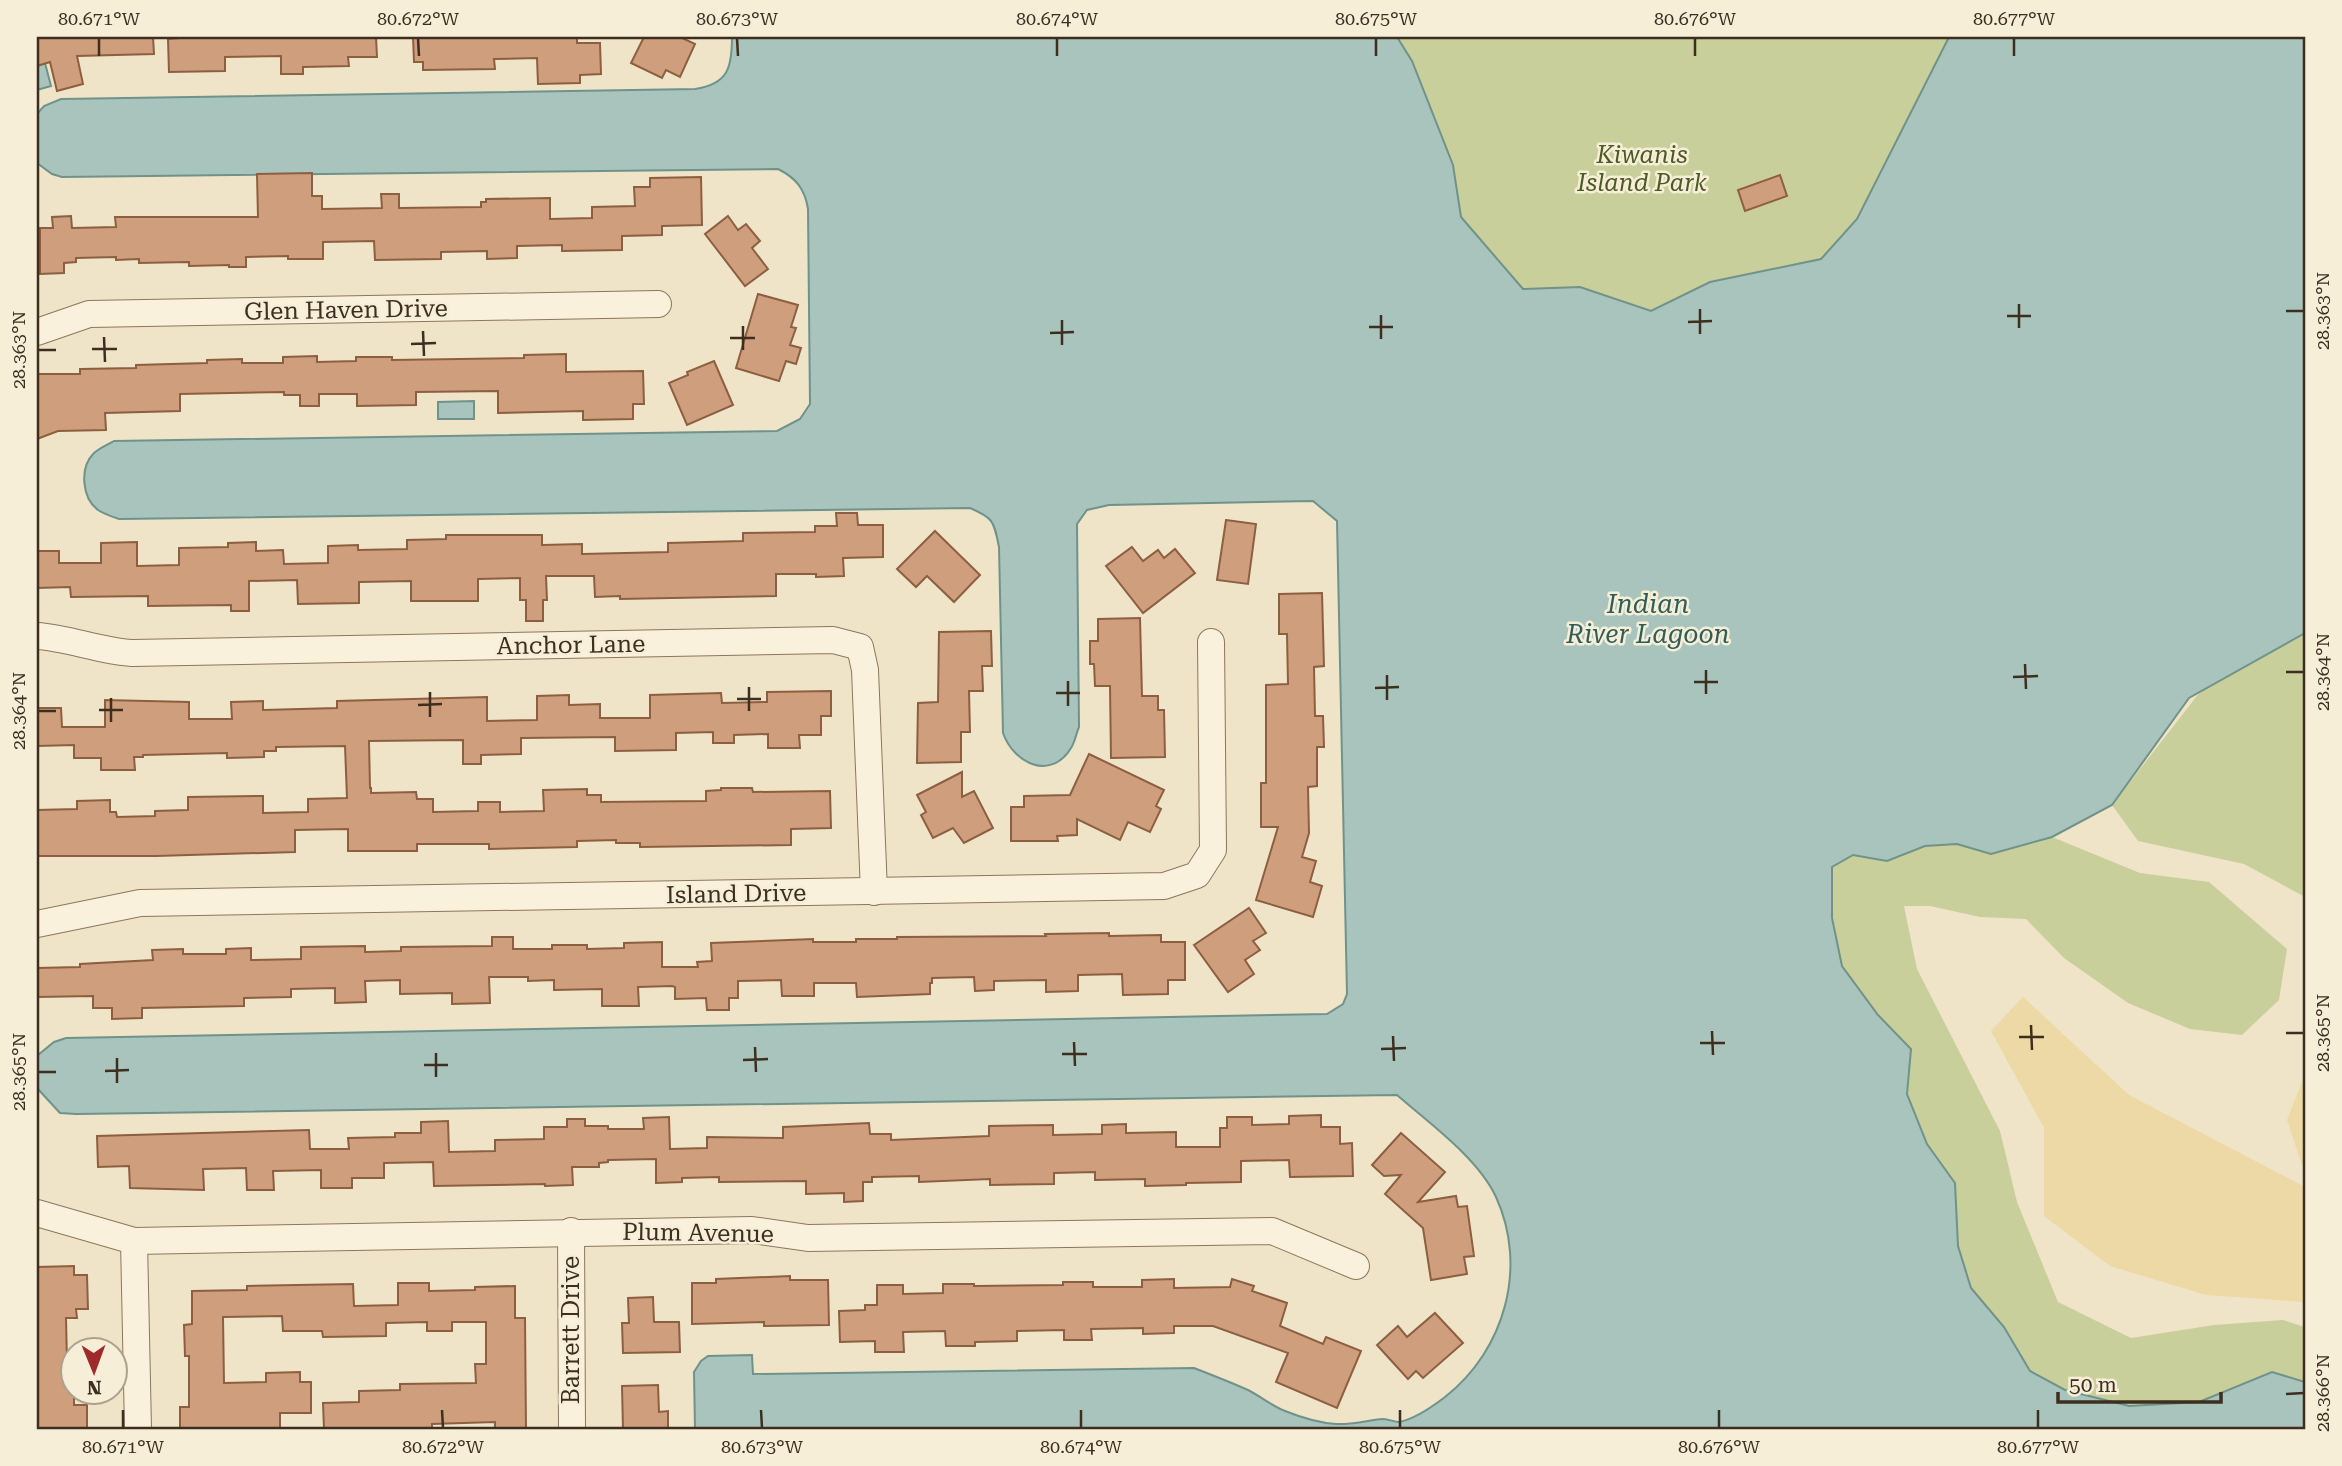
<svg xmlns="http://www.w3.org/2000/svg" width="2342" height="1466" font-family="'Roboto Serif',serif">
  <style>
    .green { fill: #c9cf9b }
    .sand { fill: #ecd9a5 }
    .water { fill: #a9c4bc; stroke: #6f938a; stroke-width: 2 }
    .building { fill: #cf9f7d; stroke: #8d5f41; stroke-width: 2 }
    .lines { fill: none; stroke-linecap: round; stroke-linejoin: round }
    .minor-casing { stroke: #8d765c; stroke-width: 28 }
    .minor { stroke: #faf1dc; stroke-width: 26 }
    .ticks { fill: none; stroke: #3d2e20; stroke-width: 2.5 }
    .labels { text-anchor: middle; stroke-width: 5; stroke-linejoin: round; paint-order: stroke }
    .park-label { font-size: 24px; font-style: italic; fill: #4d5a26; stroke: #f7eed8 }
    .street-label { font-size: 24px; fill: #3d2e20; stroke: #f7eed8 }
    .water-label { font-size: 26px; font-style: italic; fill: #2f5d5a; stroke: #f7eed8 }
    .neatline { fill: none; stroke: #3d2e20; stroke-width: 2.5 }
    .ticks-label { font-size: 18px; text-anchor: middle; fill: #3d2e20 }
  </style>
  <rect width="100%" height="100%" fill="#f0e4c8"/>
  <!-- green -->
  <g class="green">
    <polygon points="1397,37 1949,37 1857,219 1821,259 1710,282 1651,311 1580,287 1523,289 1461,217 1449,154 1412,61"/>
    <polygon points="2305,633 2305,897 2244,864 2138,841 2112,805 2200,692"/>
    <polygon points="2052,837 2140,873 2209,882 2287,949 2279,1000 2242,1035 2190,1029 2128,1003 2064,958 2026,919 1980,917 1930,906 1904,906 1917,969 2000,1131 2017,1202 2058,1302 2131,1338 2214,1325 2283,1320 2305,1327 2305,1382 2272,1372 2198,1402 2129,1406 2065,1390 2030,1371 2004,1327 1971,1288 1958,1246 1955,1183 1927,1144 1907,1094 1910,1049 1878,1015 1842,966 1832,918 1832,866 1853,855 1887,861 1925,846 1957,844 1991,854"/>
  </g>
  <!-- sand -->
  <g class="sand">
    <polygon points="2023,997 2129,1095 2305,1187 2305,1302 2206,1295 2110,1266 2044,1216 2044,1128 1991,1031"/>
    <polygon points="2305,1074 2305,1174 2287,1120"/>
  </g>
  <!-- water -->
  <g class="water">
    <path d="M732 37H1397L1412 61 1453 165 1461 217 1523 289 1580 287 1651 311 1710 282 1821 259 1857 219 1949 37H2305V633L2189 698 2112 805 2052 837 1991 854 1957 844 1925 846 1887 861 1853 855 1832 867V918L1842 966 1878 1015 1911 1049 1907 1094 1927 1144 1955 1183 1958 1246 1971 1288 2004 1327 2030 1371 2065 1390 2129 1406 2199 1402 2272 1372 2305 1382V1429H695L694 1372 701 1361 708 1356 752 1355 753 1374 1194 1368C1212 1375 1230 1382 1248 1390 1260 1396 1272 1406 1285 1411 1300 1417 1320 1423 1336 1424 1352 1425 1368 1420 1383 1419 1389 1419 1394 1422 1399 1422 1415 1419 1432 1407 1445 1397 1505 1350 1528 1267 1496 1197 1478 1158 1429 1123 1397 1095L76 1114 60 1113 37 1088 38 1055 54 1042 66 1038 1327 1014 1343 1004 1347 994 1337 521 1313 501 1109 505 1087 510 1077 524 1079 727C1076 734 1075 742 1071 748 1051 781 1014 764 1003 733L999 547C994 522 994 518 970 508L119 519C113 517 104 514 98 510 82 498 79 468 94 453 100 448 107 445 114 441L777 431 800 419 810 404 808 209C805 189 796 178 778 169L62 177 52 174 37 163V114L44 106 61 99 695 89C728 84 732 68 732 37Z"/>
    <polygon points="45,63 51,86 37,90 37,66"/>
    <polygon points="474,401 474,419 438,419 438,402"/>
  </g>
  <!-- building -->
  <g class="building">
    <polygon points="37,37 153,37 154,54 77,56 83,84 57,91 50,62 37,66"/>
    <polygon points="192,37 376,37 377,57 348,57 349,66 303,67 303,74 281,74 281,56 225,57 225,71 169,72 168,39"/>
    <polygon points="413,37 577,37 577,43 600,43 601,74 580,75 580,83 538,84 537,58 494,59 495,69 423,70 423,62 414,62"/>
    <polygon points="644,37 680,37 695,44 680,77 666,70 662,78 631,63"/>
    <polygon points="312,173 312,196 322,196 322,209 382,208 381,194 399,194 399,208 481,207 481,202 486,202 486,199 550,198 550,219 592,218 592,207 635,206 634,187 650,187 650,178 701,177 702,225 662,226 662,235 622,236 622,250 562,251 562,245 517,246 517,258 487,259 487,251 441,252 441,259 375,260 374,241 323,242 323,259 288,259 288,256 246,257 246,267 229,267 229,265 189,266 189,262 139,263 139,259 116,260 116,257 76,258 76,262 64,263 64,273 40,274 40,228 53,228 52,217 71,216 72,228 116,227 115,217 258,217 257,174"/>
    <polygon points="1780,175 1787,196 1745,211 1738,190"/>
    <polygon points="728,216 738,230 746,224 760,241 752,248 768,269 745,286 705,234"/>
    <polygon points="758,294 798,305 791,327 796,328 790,345 801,348 796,364 786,361 779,381 736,368"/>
    <polygon points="566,354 566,372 643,371 644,404 633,404 633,419 583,420 583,411 498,413 498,391 416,392 416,405 357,406 357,394 319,394 319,406 300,406 300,395 284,395 284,392 180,394 180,411 105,413 106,430 58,431 37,439 37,374 80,374 80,369 136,368 136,365 207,363 207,360 242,359 242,363 283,363 283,357 317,356 317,362 356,361 356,357 392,357 392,360 524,358 524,355"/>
    <polygon points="714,361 733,405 687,425 669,383 688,375 687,372"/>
    <polygon points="836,513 857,513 858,525 883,525 883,557 843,558 844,576 816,577 816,574 776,574 776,596 620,599 620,596 595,597 594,576 546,576 547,600 543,600 543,621 526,621 526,600 520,600 520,578 478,579 478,601 411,601 411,581 359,582 359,603 298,604 297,580 249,581 249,611 231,611 231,605 148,606 148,596 71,597 70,587 37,588 37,551 59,551 59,563 101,563 101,543 137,542 137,566 179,565 179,548 228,547 228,543 256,542 256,551 283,550 284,564 328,563 328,546 358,545 358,550 407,549 407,540 446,539 446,535 542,535 542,545 582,544 582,554 668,552 668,543 743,541 743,533 815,532 815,526 837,526"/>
    <polygon points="1226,520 1256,524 1248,584 1217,580"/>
    <polygon points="935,531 980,575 954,602 927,576 916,587 897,569"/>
    <polygon points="1132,547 1143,561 1158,550 1164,558 1175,549 1195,573 1143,613 1106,566"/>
    <polygon points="1322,593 1324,666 1314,667 1315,716 1323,716 1324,747 1317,747 1317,786 1308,787 1309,833 1302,857 1316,861 1310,882 1322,886 1313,917 1256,900 1278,827 1261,827 1261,783 1266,783 1266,685 1288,684 1287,634 1279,634 1279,594"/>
    <polygon points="1140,618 1142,696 1158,696 1158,710 1164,710 1165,757 1111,758 1110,686 1095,686 1094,664 1090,664 1090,641 1098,641 1098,619"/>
    <polygon points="991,631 992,666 982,666 983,691 969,691 970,732 961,732 961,762 917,763 918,703 938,702 939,632"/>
    <polygon points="831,691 831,716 821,716 821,735 799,735 800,748 768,748 768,734 734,735 734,743 713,743 713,732 676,733 676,750 615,751 615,737 521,738 521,754 481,755 481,764 463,764 463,740 369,741 370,788 371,788 371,793 416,792 417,799 433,799 433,812 478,811 478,802 500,802 500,812 544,811 543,790 587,789 587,795 601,795 601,802 706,801 706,791 721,790 721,788 752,788 753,792 830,791 831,828 791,829 791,845 640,847 640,843 616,843 616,840 577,841 577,847 489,849 489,844 417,844 417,851 348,851 348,829 295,830 295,852 156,856 37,856 37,810 77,809 77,801 110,800 110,812 116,812 117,817 155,816 155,811 188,810 188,797 263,796 263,813 308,812 308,799 347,798 345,746 276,747 276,751 264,751 264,757 227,758 227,753 143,755 143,757 134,757 135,770 101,770 101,758 74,758 74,745 37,746 37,708 61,708 62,727 105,727 105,700 189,702 189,719 232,719 231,702 263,701 263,710 337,708 337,701 487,697 487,721 537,720 537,696 569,695 569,705 600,704 600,718 650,718 650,695 721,693 722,703 767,702 767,692"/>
    <polygon points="1089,754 1164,790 1156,806 1161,809 1150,832 1128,822 1120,840 1077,819 1077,835 1057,836 1058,841 1011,841 1011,807 1024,807 1024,796 1070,795"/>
    <polygon points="962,772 962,797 974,791 993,828 964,843 953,828 933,838 921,815 926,812 917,795"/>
    <polygon points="1249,908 1266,933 1253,941 1260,950 1245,960 1254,974 1228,992 1194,945"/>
    <polygon points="1109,933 1109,936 1161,935 1161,942 1185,942 1185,980 1168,980 1168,994 1123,995 1122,974 1078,975 1078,991 1046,992 1046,980 994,981 994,990 975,991 974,977 932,978 932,983 930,983 930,994 857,997 856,983 814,983 814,996 782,996 781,980 738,981 738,998 729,998 729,1010 707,1010 706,998 675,999 675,987 672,986 638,987 639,1006 602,1006 602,989 554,990 554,980 528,981 528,977 489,977 490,1003 452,1004 452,993 400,994 400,980 365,981 366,1002 335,1003 335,988 291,989 291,997 244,998 244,1006 142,1008 142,1018 112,1019 112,1008 93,1008 93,996 37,997 37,968 80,967 80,964 153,960 152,950 183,949 183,954 226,954 226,949 251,948 251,960 301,959 301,947 365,946 365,952 401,951 401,947 492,946 492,937 513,937 513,949 552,949 552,945 587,945 587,949 624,948 624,943 662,942 662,967 698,967 697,962 712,961 711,943 813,939 813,942 856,942 856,939 897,939 897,937 1046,936 1045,934"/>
    <polygon points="1321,1115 1321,1127 1340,1127 1340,1144 1352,1143 1353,1176 1290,1177 1289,1160 1241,1161 1241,1182 1186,1183 1186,1185 1145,1186 1145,1179 1095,1180 1095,1172 1054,1173 1054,1184 990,1185 990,1179 919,1182 919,1176 872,1177 872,1182 863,1182 863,1201 844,1202 844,1193 806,1194 806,1181 719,1182 719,1177 682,1178 682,1182 656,1183 656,1159 608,1160 608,1162 599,1163 599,1167 572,1167 573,1185 545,1186 545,1184 434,1186 433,1162 384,1163 384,1178 352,1178 352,1188 321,1188 321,1170 273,1171 274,1190 247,1190 246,1168 203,1169 204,1190 130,1188 129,1166 98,1167 97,1136 309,1130 310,1149 349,1149 348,1138 395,1137 395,1133 421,1133 421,1122 448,1121 449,1152 495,1151 495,1140 544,1139 544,1127 567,1127 567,1119 585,1119 585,1126 608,1126 608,1129 644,1129 643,1118 669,1117 670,1149 707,1148 707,1137 783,1138 783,1127 869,1123 870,1134 891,1134 891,1140 989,1136 989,1126 1053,1125 1053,1135 1102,1134 1102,1125 1126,1124 1126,1133 1176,1132 1176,1147 1220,1147 1220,1128 1227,1128 1227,1117 1252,1117 1252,1125 1289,1124 1289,1116"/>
    <polygon points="1401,1133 1445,1172 1418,1202 1456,1196 1458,1207 1467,1206 1474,1256 1464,1257 1467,1274 1431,1280 1423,1228 1385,1194 1401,1175 1384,1176 1372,1165"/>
    <polygon points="74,1266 74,1275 87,1275 88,1309 76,1309 77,1318 66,1318 67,1362 74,1362 74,1405 87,1405 87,1429 37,1429 37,1267"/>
    <polygon points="790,1276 790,1280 828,1280 829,1325 764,1326 764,1322 692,1324 692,1283 716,1283 716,1279"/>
    <polygon points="1174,1279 1174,1288 1230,1287 1232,1279 1254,1286 1252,1291 1287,1303 1280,1326 1323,1344 1326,1337 1361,1351 1337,1408 1276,1382 1288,1353 1213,1326 1174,1326 1174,1333 1143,1334 1143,1328 1091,1329 1092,1340 1064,1340 1064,1330 1017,1331 1017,1341 975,1342 975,1346 946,1346 945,1331 903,1332 904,1352 875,1352 875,1341 840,1342 839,1311 865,1310 865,1305 877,1305 877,1285 903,1285 903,1294 943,1293 943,1284 974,1284 974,1286 1063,1285 1063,1282 1093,1282 1093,1287 1142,1287 1142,1280"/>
    <polygon points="398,1283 429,1283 429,1291 475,1290 475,1287 515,1286 515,1318 525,1318 526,1429 495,1429 495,1422 432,1424 432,1429 324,1429 323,1403 359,1402 359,1391 400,1390 400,1384 476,1383 475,1364 486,1364 486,1322 452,1322 452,1331 427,1331 427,1322 386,1323 386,1336 323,1337 322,1331 283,1331 282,1316 223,1317 224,1383 266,1382 266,1373 300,1372 300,1382 311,1382 311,1413 280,1413 280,1429 180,1429 180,1407 189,1407 189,1356 185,1356 184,1325 192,1324 192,1291 247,1290 247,1286 353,1284 354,1306 398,1305"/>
    <polygon points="653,1297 654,1322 679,1322 680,1352 623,1353 622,1323 629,1323 628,1298"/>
    <polygon points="1435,1313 1463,1343 1423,1378 1416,1371 1408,1379 1377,1345 1398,1326 1407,1337"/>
    <polygon points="658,1385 659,1412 668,1411 668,1429 623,1429 622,1386"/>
  </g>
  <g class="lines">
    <defs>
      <g id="minor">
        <polyline points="37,332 89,314 658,304"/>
        <path d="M37 636C69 638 99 651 132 653L833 640 860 647 865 670 874 892"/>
        <polyline points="37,924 140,903 1164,886 1197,875 1213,850 1211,642"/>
        <polyline points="37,1213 134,1241 752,1230 808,1238 1272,1231 1356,1266"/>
        <polyline points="571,1231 572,1429"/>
        <polyline points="134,1241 138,1429"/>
      </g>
    </defs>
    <!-- minor casing -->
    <use href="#minor" class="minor-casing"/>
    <!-- minor -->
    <use href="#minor" class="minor"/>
  </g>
  <!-- ticks -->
  <path class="ticks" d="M99 38V56M418 38 419 56M737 38 738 56M1057 38V56M1376 38V56M1695 38V56M2014 38V56M2019 304V328M1700 309V334M2286 311H2304M1381 315V339M2007 316H2031M1062 320V345M1688 322 1712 321M743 326V350M1369 327H1393M423 331 424 356M1050 333 1074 332M104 337 105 362M730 338H755M411 344 436 343M92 349H117M38 350H56M2025 664 2026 689M1706 670V694M2286 672H2304M1387 675V700M2013 677 2038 676M1068 681V706M1694 682H1718M749 687V711M1375 688 1399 687M430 692V717M1056 693H1080M111 698V722M737 699H761M418 705 442 704M99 710H123M38 711H56M2031 1025 2032 1050M1712 1031 1713 1055M2286 1033H2304M1393 1036 1394 1061M2019 1037H2044M1074 1042 1075 1066M1700 1043H1725M755 1047 756 1072M1381 1049 1406 1048M436 1053V1077M1062 1054H1087M117 1058V1083M743 1060 768 1059M424 1065H448M105 1071 129 1070M38 1072H56M2286 1394 2304 1393M123 1410V1428M442 1410 443 1428M761 1410 762 1428M1081 1410V1428M1400 1410V1428M1719 1410V1428M2038 1410V1428"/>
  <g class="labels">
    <!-- park labels -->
    <g class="park-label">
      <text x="1642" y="163">Kiwanis<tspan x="1642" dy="28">Island Park</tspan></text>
    </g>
    <!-- street labels -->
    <g class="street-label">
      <text transform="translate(346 310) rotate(-1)" y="8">Glen Haven Drive</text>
      <text transform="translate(571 645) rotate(-1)" y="8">Anchor Lane</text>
      <text transform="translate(736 894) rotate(-1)" y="8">Island Drive</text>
      <text transform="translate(698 1233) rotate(1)" y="8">Plum Avenue</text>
      <text transform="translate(571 1330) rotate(-90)" y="8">Barrett Drive</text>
    </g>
    <!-- water labels -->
    <g class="water-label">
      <text x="1648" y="613">Indian<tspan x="1648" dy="30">River Lagoon</tspan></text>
    </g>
  </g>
  <!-- border -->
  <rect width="2342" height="1466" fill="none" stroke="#f7eed8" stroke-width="77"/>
  <!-- north arrow -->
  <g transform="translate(94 1371) rotate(179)"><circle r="33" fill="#f7eed8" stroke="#ada18e" stroke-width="2"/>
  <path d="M0-5L12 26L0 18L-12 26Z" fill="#9e2a2b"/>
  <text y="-10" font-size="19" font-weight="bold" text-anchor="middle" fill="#3d2e20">N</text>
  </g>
  <!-- scale -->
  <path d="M2058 1392v10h163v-10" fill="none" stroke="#3d2e20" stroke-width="3.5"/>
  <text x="2069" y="1392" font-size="21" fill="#3d2e20" stroke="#f7eed8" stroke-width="5" paint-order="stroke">50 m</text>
  <rect x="38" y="38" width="2266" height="1390" class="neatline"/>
  <g class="ticks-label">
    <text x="99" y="25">80.671°W</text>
    <text x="418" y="25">80.672°W</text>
    <text x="737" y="25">80.673°W</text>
    <text x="1057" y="25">80.674°W</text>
    <text x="1376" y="25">80.675°W</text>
    <text x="1695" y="25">80.676°W</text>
    <text x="2014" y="25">80.677°W</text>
    <text transform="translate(2323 311) rotate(-90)" y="6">28.363°N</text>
    <text transform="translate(19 350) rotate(-90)" y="6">28.363°N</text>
    <text transform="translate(2323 672) rotate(-90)" y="6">28.364°N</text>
    <text transform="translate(19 711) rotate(-90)" y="6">28.364°N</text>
    <text transform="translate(2323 1033) rotate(-90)" y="6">28.365°N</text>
    <text transform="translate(19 1072) rotate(-90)" y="6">28.365°N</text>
    <text transform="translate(2323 1393) rotate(-90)" y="6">28.366°N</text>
    <text x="123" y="1453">80.671°W</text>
    <text x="443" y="1453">80.672°W</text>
    <text x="762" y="1453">80.673°W</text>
    <text x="1081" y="1453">80.674°W</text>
    <text x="1400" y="1453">80.675°W</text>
    <text x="1719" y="1453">80.676°W</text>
    <text x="2038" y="1453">80.677°W</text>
  </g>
</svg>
